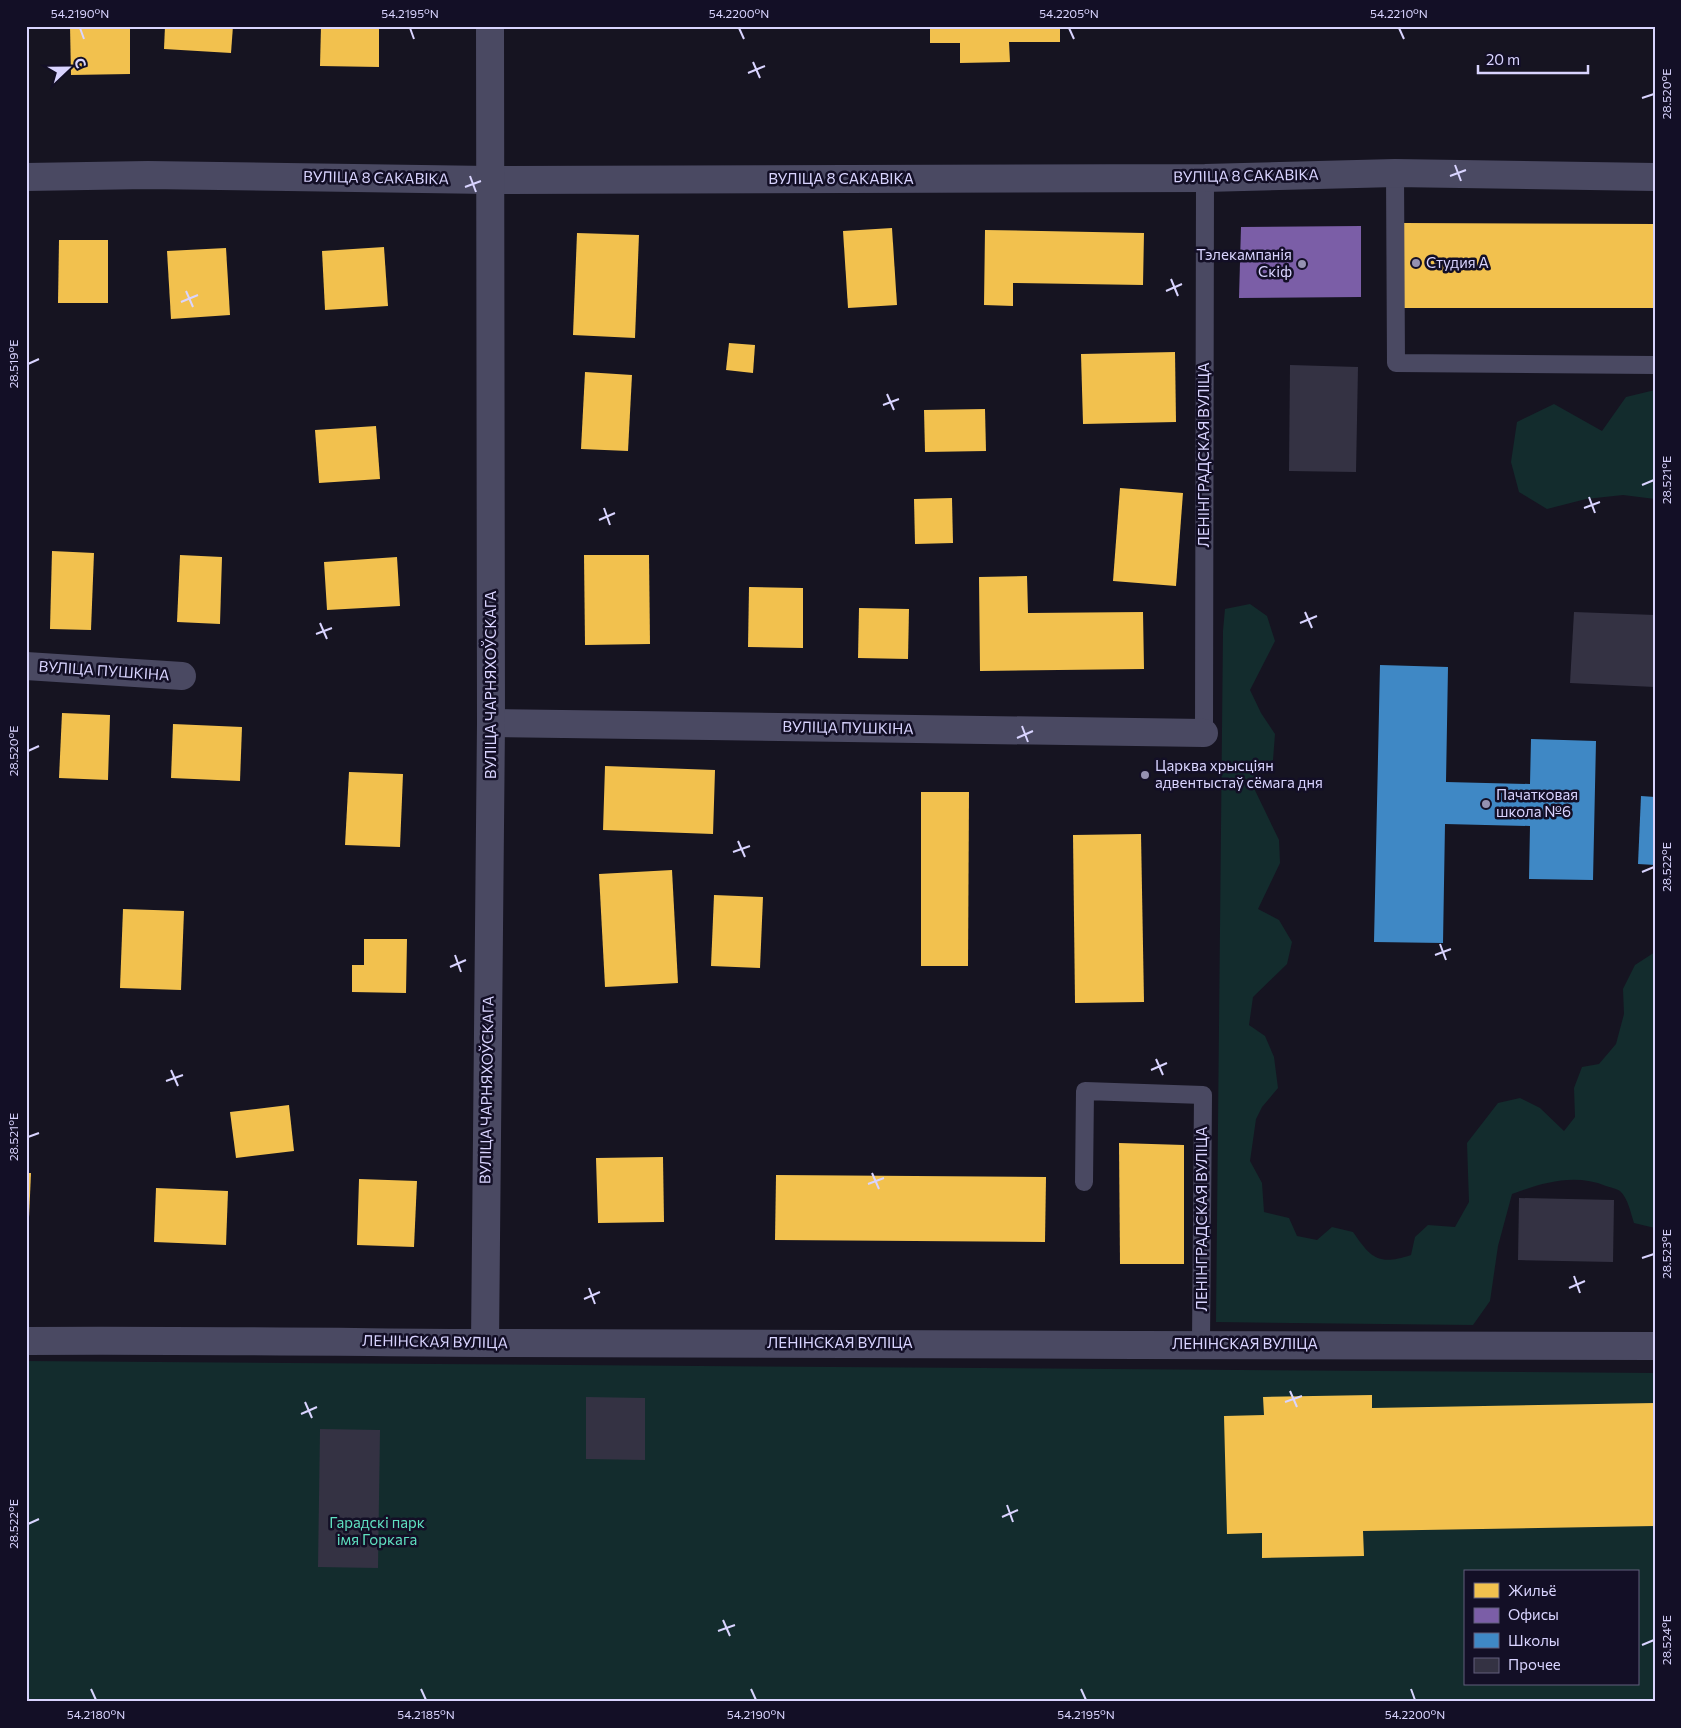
<svg xmlns="http://www.w3.org/2000/svg" width="1681" height="1728" font-family="Commissioner,sans-serif">
  <style>
    .green { fill: #132c2d; fill-rule: evenodd }
    .homes { fill: #f2c14e }
    .offices { fill: #7b5ea7 }
    .schools { fill: #3f88c5 }
    .building { fill: #343243 }
    .lines { fill: none; stroke-linecap: round; stroke-linejoin: round }
    .service { stroke: #4a4962; stroke-width: 18 }
    .minor { stroke: #4a4962; stroke-width: 28 }
    .ticks { fill: none; stroke: #d9d4ff; stroke-width: 2 }
    .poi-dot { fill: #9591b1; stroke: #130f26; stroke-width: 2 }
    .labels { text-anchor: middle; stroke-width: 5; stroke-linejoin: round; paint-order: stroke }
    .street-label { font-size: 15px; fill: #d9d4ff; stroke: #130f26 }
    .poi-label { font-size: 15px; fill: #d9d4ff; stroke: #130f26; text-anchor: start }
    .park-label { font-size: 15px; fill: #5fe0c0; stroke: #130f26 }
    .neatline { fill: none; stroke: #d9d4ff; stroke-width: 2 }
    .ticks-label { font-size: 12px; text-anchor: middle; fill: #d9d4ff }
  </style>
  <rect width="100%" height="100%" fill="#161421"/>
  <!-- green -->
  <g class="green">
    <polygon points="1655,390 1655,499 1623,495 1586,499 1547,509 1519,492 1511,462 1517,422 1554,404 1602,431 1626,397"/>
    <path d="M1250 604 1267 616 1275 641 1250 690 1261 713 1275 734 1273 760 1250 780 1279 840 1280 863 1258 909 1279 920 1292 942 1287 964 1253 997 1249 1025 1265 1036 1274 1057 1278 1088 1262 1107 1256 1119 1250 1161 1262 1183 1264 1212 1289 1218 1297 1236 1317 1240 1332 1227 1353 1232C1371 1258 1378 1266 1411 1255L1415 1237 1428 1225 1455 1227 1469 1202 1467 1143 1498 1103 1520 1098 1540 1108 1564 1131 1575 1117 1574 1088 1582 1067 1599 1064 1616 1044 1624 1014 1623 989 1635 965 1655 952V1228L1634 1223C1631 1214 1628 1198 1620 1191 1617 1189 1610 1187 1606 1186 1574 1173 1542 1183 1512 1194L1498 1246 1490 1301 1473 1325 1216 1322 1223 631 1225 609Z"/>
    <path d="M26 1361 1655 1373V1702H26ZM1465 1572H1637V1684H1465Z"/>
  </g>
  <!-- homes -->
  <g class="homes">
    <polygon points="70,26 130,26 130,74 71,75"/>
    <polygon points="165,26 233,26 231,53 164,49"/>
    <polygon points="321,26 379,26 379,67 320,66"/>
    <rect x="750" y="26" width="45" height="2"/>
    <polygon points="930,26 1060,26 1060,42 1009,42 1010,62 960,63 960,43 930,43"/>
    <polygon points="1402,223 1655,224 1655,308 1402,308"/>
    <polygon points="892,228 897,305 848,308 843,231"/>
    <polygon points="985,230 1144,233 1143,285 1013,283 1013,306 984,305"/>
    <polygon points="577,233 639,235 635,338 573,335"/>
    <polygon points="59,240 108,240 108,303 58,303"/>
    <polygon points="384,247 388,306 325,310 322,251"/>
    <polygon points="226,248 230,315 171,319 167,251"/>
    <polygon points="729,343 755,345 753,373 726,370"/>
    <polygon points="1175,352 1176,422 1083,424 1081,354"/>
    <polygon points="585,372 632,375 628,451 581,449"/>
    <polygon points="985,409 986,451 925,452 924,410"/>
    <polygon points="376,426 380,479 319,483 315,430"/>
    <polygon points="1120,488 1183,493 1176,586 1113,581"/>
    <polygon points="952,498 953,543 915,544 914,499"/>
    <polygon points="52,551 94,553 91,630 50,629"/>
    <polygon points="180,555 222,557 220,624 177,622"/>
    <polygon points="584,555 649,555 650,644 585,645"/>
    <polygon points="397,557 400,606 327,610 324,562"/>
    <polygon points="1027,576 1028,613 1143,612 1144,669 980,671 979,577"/>
    <polygon points="749,587 803,588 803,648 748,647"/>
    <polygon points="859,608 909,609 908,659 858,658"/>
    <polygon points="62,713 110,715 108,780 59,778"/>
    <polygon points="173,724 242,727 240,781 171,778"/>
    <polygon points="605,766 715,770 713,834 603,830"/>
    <polygon points="349,772 403,774 400,847 345,845"/>
    <polygon points="921,792 969,792 968,966 921,966"/>
    <polygon points="1141,834 1144,1002 1075,1003 1073,835"/>
    <polygon points="672,870 678,983 605,987 599,874"/>
    <polygon points="714,895 763,897 760,968 711,966"/>
    <polygon points="123,909 184,911 181,990 120,988"/>
    <polygon points="364,939 407,939 406,993 352,992 352,965 364,965"/>
    <polygon points="289,1105 294,1151 236,1158 230,1112"/>
    <polygon points="1119,1143 1184,1145 1184,1264 1120,1264"/>
    <polygon points="663,1157 664,1222 598,1223 596,1158"/>
    <polygon points="26,1173 31,1173 28,1240 26,1240"/>
    <polygon points="776,1175 1046,1177 1045,1242 775,1240"/>
    <polygon points="359,1179 417,1181 414,1247 357,1245"/>
    <polygon points="156,1188 228,1191 226,1245 154,1242"/>
    <polygon points="1372,1395 1372,1408 1655,1403 1655,1526 1363,1531 1364,1556 1262,1558 1262,1533 1227,1534 1224,1416 1264,1415 1263,1397"/>
  </g>
  <!-- offices -->
  <polygon class="offices" points="1361,226 1361,297 1239,298 1241,227"/>
  <!-- schools -->
  <g class="schools">
    <polygon points="1380,665 1448,667 1446,782 1530,784 1531,739 1596,741 1593,880 1529,879 1530,826 1445,824 1443,943 1374,942"/>
    <polygon points="1641,796 1655,797 1655,865 1638,864"/>
  </g>
  <!-- building -->
  <g class="building">
    <polygon points="1290,365 1358,367 1356,472 1289,471"/>
    <polygon points="1574,612 1655,615 1655,687 1570,683"/>
    <polygon points="1519,1198 1614,1200 1613,1262 1518,1260"/>
    <polygon points="586,1397 645,1398 645,1460 586,1459"/>
    <polygon points="320,1429 380,1430 378,1568 318,1567"/>
  </g>
  <g class="lines">
    <!-- service -->
    <g class="service">
      <polyline points="1395,173 1396,363 1655,365"/>
      <polyline points="1204,733 1205,178"/>
      <polyline points="1084,1182 1085,1091 1203,1095 1201,1343"/>
    </g>
    <!-- minor -->
    <g class="minor">
      <polyline points="26,177 148,175 489,180 1205,178 1395,173 1655,177"/>
      <polyline points="26,666 182,676"/>
      <polyline points="491,723 1204,733"/>
      <path d="M26 1341C179 1340 332 1342 485 1343 875 1346 1265 1344 1655 1346"/>
      <polyline points="485,1343 491,723 490,26"/>
    </g>
  </g>
  <!-- ticks -->
  <path class="ticks" d="M80 28 84 39M410 28 414 39M739 28 744 39M1069 28 1074 39M1399 28 1404 39M753 62 760 78M748 73 765 66M1642 98 1654 94M1455 165 1461 181M470 176 476 192M1450 176 1466 170M465 187 481 181M1171 279 1178 296M186 291 193 307M1166 291 1182 284M181 302 198 295M28 364 39 359M887 394 894 410M883 405 899 399M1642 485 1654 480M1589 497 1595 513M604 508 610 525M1584 508 1600 502M599 520 615 513M1305 612 1312 628M320 623 327 639M1300 623 1317 616M316 634 332 628M1022 726 1028 742M1017 738 1033 731M28 751 39 746M738 841 745 857M733 852 750 846M1642 872 1654 867M1440 944 1446 960M455 955 461 972M1435 955 1451 949M450 967 466 960M1156 1059 1163 1075M171 1070 178 1086M1151 1070 1167 1063M166 1081 183 1075M28 1137 39 1133M872 1173 879 1189M868 1184 884 1178M1642 1258 1654 1254M1574 1276 1580 1293M589 1288 595 1304M1569 1288 1585 1281M584 1299 600 1292M1290 1391 1297 1407M305 1402 312 1418M1285 1402 1302 1396M301 1414 317 1407M1007 1505 1013 1522M1002 1517 1018 1510M28 1524 39 1519M723 1620 730 1636M718 1631 735 1625M1642 1645 1654 1640M91 1689 96 1700M421 1689 426 1700M751 1689 756 1700M1081 1689 1086 1700M1411 1689 1415 1700"/>
  <!-- markers -->
  <g class="poi-dot">
    <circle cx="1416" cy="263" r="5"/>
    <circle cx="1302" cy="264" r="5"/>
    <circle cx="1145" cy="775" r="5"/>
    <circle cx="1486" cy="804" r="5"/>
  </g>
  <g class="labels">
    <!-- street labels -->
    <g class="street-label">
      <text transform="translate(1246 176) rotate(-1)" y="5">ВУЛІЦА 8 САКАВІКА</text>
      <text transform="translate(376 178) rotate(1)" y="5">ВУЛІЦА 8 САКАВІКА</text>
      <text x="841" y="184">ВУЛІЦА 8 САКАВІКА</text>
      <text transform="translate(1204 455) rotate(-90)" y="5">ЛЕНІНГРАДСКАЯ ВУЛІЦА</text>
      <text transform="translate(104 671) rotate(4)" y="5">ВУЛІЦА ПУШКІНА</text>
      <text transform="translate(491 685) rotate(-90)" y="5">ВУЛІЦА ЧАРНЯХОЎСКАГА</text>
      <text transform="translate(848 728) rotate(1)" y="5">ВУЛІЦА ПУШКІНА</text>
      <text transform="translate(487 1090) rotate(-89)" y="5">ВУЛІЦА ЧАРНЯХОЎСКАГА</text>
      <text transform="translate(1202 1219) rotate(-90)" y="5">ЛЕНІНГРАДСКАЯ ВУЛІЦА</text>
      <text transform="translate(435 1342) rotate(1)" y="5">ЛЕНІНСКАЯ ВУЛІЦА</text>
      <text x="840" y="1348">ЛЕНІНСКАЯ ВУЛІЦА</text>
      <text x="1245" y="1349">ЛЕНІНСКАЯ ВУЛІЦА</text>
    </g>
    <!-- poi labels -->
    <g class="poi-label">
      <text x="1292" y="260" text-anchor="end">Тэлекампанія<tspan x="1292" dy="17">Скіф</tspan></text>
      <text x="1426" y="268">Студия А</text>
      <text x="1155" y="771">Царква хрысціян<tspan x="1155" dy="17">адвентыстаў сёмага дня</tspan></text>
      <text x="1496" y="800">Пачатковая<tspan x="1496" dy="17">школа №6</tspan></text>
    </g>
    <!-- park labels -->
    <g class="park-label">
      <text x="377" y="1528">Гарадскі парк<tspan x="377" dy="17">імя Горкага</tspan></text>
    </g>
  </g>
  <!-- border -->
  <rect width="1681" height="1728" fill="none" stroke="#130f26" stroke-width="55"/>
  <!-- legend -->
  <rect x="1464" y="1570" width="175" height="115" fill="#130f26" stroke="#625e7d"/>
  <rect x="1474" y="1583" width="25" height="15" fill="#f2c14e" stroke="#625e7d"/>
  <text x="1508" y="1596" font-size="15" fill="#d9d4ff">Жильё</text>
  <rect x="1474" y="1608" width="25" height="15" fill="#7b5ea7" stroke="#625e7d"/>
  <text x="1508" y="1620" font-size="15" fill="#d9d4ff">Офисы</text>
  <rect x="1474" y="1633" width="25" height="15" fill="#3f88c5" stroke="#625e7d"/>
  <text x="1508" y="1646" font-size="15" fill="#d9d4ff">Школы</text>
  <rect x="1474" y="1658" width="25" height="15" fill="#343243" stroke="#625e7d"/>
  <text x="1508" y="1670" font-size="15" fill="#d9d4ff">Прочее</text>
  <!-- north arrow -->
  <g transform="translate(68 68) rotate(68)" stroke="#130f26" stroke-width="4" paint-order="stroke">
  <path d="M0-4L9 19L0 12L-9 19Z" fill="#d9d4ff"/>
  <text y="-8" font-size="14" font-weight="bold" text-anchor="middle" fill="#d9d4ff">С</text>
  </g>
  <!-- scale -->
  <path d="M1478 65v8h110v-8" fill="none" stroke="#d9d4ff" stroke-width="2.5"/>
  <text x="1486" y="65" font-size="15" fill="#d9d4ff" stroke="#130f26" stroke-width="4" paint-order="stroke">20 m</text>
  <rect x="28" y="28" width="1626" height="1672" class="neatline"/>
  <g class="ticks-label">
    <text x="80" y="18">54.2190°N</text>
    <text x="410" y="18">54.2195°N</text>
    <text x="739" y="18">54.2200°N</text>
    <text x="1069" y="18">54.2205°N</text>
    <text x="1399" y="18">54.2210°N</text>
    <text transform="translate(1667 94) rotate(-90)" y="4">28.520°E</text>
    <text transform="translate(14 364) rotate(-90)" y="4">28.519°E</text>
    <text transform="translate(1667 480) rotate(-90)" y="4">28.521°E</text>
    <text transform="translate(14 751) rotate(-90)" y="4">28.520°E</text>
    <text transform="translate(1667 867) rotate(-90)" y="4">28.522°E</text>
    <text transform="translate(14 1137) rotate(-90)" y="4">28.521°E</text>
    <text transform="translate(1667 1254) rotate(-90)" y="4">28.523°E</text>
    <text transform="translate(14 1524) rotate(-90)" y="4">28.522°E</text>
    <text transform="translate(1667 1640) rotate(-90)" y="4">28.524°E</text>
    <text x="96" y="1719">54.2180°N</text>
    <text x="426" y="1719">54.2185°N</text>
    <text x="756" y="1719">54.2190°N</text>
    <text x="1086" y="1719">54.2195°N</text>
    <text x="1415" y="1719">54.2200°N</text>
  </g>
</svg>
